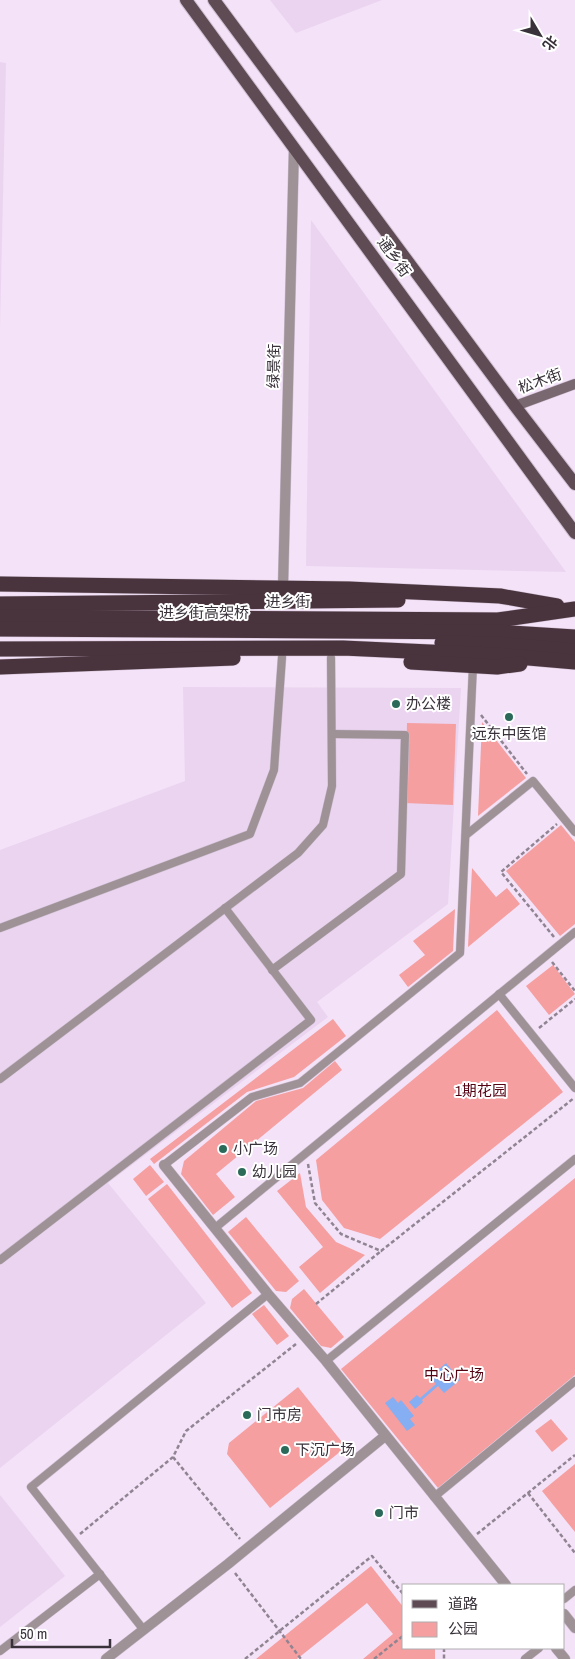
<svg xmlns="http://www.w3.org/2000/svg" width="575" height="1659" font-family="'Archivo Narrow','Noto Sans SC',sans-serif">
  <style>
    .built { fill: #ebd4f0 }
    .green { fill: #f59fa0 }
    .water { fill: #86aef2 }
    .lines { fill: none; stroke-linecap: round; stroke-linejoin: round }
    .lane-casing { stroke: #cfbfd2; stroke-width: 9 }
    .street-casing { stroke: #cfbfd2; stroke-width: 11 }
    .secondary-casing { stroke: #cfbfd2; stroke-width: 11 }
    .primary-casing { stroke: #cfbfd2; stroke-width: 14 }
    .highway-casing { stroke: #cfbfd2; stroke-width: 16 }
    .path { stroke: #908492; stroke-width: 2.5; stroke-dasharray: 4 2.5; stroke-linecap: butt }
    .lane { stroke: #9e9297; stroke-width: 8 }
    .street { stroke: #9e9297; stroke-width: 10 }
    .secondary { stroke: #796870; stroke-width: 10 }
    .primary { stroke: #5f4b54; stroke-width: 12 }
    .highway { stroke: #49333d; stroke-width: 15 }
    .poi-dot { fill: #2b6a59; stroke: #fff; stroke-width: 2 }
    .labels { text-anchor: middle; stroke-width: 4; stroke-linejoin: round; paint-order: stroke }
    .street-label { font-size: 15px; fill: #39323a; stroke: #fff }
    .poi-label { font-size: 15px; fill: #39323a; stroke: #fff; text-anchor: start }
    .park-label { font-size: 15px; fill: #540313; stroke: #fff }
  </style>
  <rect width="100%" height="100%" fill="#f4e2f8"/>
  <!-- built -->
  <g class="built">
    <polygon points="270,0 382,0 296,33"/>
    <polygon points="0,62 6,63 0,328"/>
    <polygon points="311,220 566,572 306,566"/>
    <polygon points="183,687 461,688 448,904 317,1002 328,1017 108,1183 206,1303 0,1468 0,850 185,781"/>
    <polygon points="0,1495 65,1576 0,1627"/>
  </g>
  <!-- green -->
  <g class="green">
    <polygon points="482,722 526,778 478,816"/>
    <polygon points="407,723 456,724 453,805 405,803"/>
    <polygon points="561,825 575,842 575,924 560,936 506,871"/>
    <polygon points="472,868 496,897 507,888 520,904 468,947"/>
    <polygon points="455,909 453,951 408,987 399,975 425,955 413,941"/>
    <polygon points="553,965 575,994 549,1015 526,986"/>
    <polygon points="497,1010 563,1092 380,1239 344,1228 322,1200 316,1160"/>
    <polygon points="333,1019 346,1036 294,1077 247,1092 154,1164 150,1159"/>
    <polygon points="335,1061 342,1070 216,1174 235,1197 213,1215 181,1174 184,1161 256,1101 303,1088"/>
    <polygon points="150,1165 164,1182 146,1196 133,1179"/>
    <polygon points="300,1173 306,1207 336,1242 365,1255 320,1293 299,1267 323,1247 277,1191"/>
    <polygon points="575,1178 575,1375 438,1488 341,1369"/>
    <polygon points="167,1184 252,1293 232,1308 148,1199"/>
    <polygon points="246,1217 299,1281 286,1292 276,1291 228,1232"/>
    <polygon points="304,1289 344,1337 331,1348 321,1346 290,1308 292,1299"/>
    <polygon points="264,1305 289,1336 277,1345 252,1314"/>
    <polygon points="298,1387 346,1447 270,1508 227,1454 229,1443"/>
    <polygon points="551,1419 568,1439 552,1452 535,1431"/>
    <polygon points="575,1464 575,1532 542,1491"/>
    <polygon points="371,1566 404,1608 404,1648 435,1648 435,1659 363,1659 393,1634 367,1603 297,1659 256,1659"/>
  </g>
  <!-- water -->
  <g class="water">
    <polygon points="446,1363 460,1380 444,1393 438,1386 422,1400 423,1402 415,1409 409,1402 417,1395 420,1398 436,1384 430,1377"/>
    <polygon points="393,1397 398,1403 401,1400 414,1416 410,1419 415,1425 407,1431 385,1403"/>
  </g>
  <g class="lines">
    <defs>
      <g id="lane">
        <polyline points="466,835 533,781 575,832"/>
        <polyline points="0,928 250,834 274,770 282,657"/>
        <polyline points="272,970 401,874 405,735 333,734"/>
        <polyline points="499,994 575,1088"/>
        <polyline points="0,1079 298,853 323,825 332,786 331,658"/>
        <polyline points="164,1165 252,1097 300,1083 460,953 473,665"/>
        <polyline points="215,1228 575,932"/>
        <polyline points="0,1260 311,1020 225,908"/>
        <polyline points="326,1361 575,1159"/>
        <polyline points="434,1497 575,1381"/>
        <polyline points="564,1599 575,1590"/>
        <polyline points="143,1629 31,1487 268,1294"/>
        <polyline points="0,1651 100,1574"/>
        <polyline points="525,1659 539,1648"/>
      </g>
      <g id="street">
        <polyline points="283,587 294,147"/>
        <polyline points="164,1165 268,1294 326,1361 506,1585"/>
        <polyline points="564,1614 575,1628"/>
        <polyline points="556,1648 565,1659"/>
        <polyline points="106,1659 228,1564 385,1436"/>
      </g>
      <polyline id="secondary" points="515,406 575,384"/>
      <g id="primary">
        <polyline points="186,0 575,533"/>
        <polyline points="214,0 515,406 575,484"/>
      </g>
      <g id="highway">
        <polyline points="0,584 349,589 500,596 557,606"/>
        <polyline points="0,604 398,600"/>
        <polyline points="0,617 498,620 575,609"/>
        <polyline points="0,629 497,632 575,637"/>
        <polyline points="442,643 496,644 575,651"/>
        <polyline points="0,649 343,648 495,655 575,662"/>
        <polyline points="411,662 497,667 520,664"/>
        <polyline points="0,667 233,658"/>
      </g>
    </defs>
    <!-- lane casing -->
    <use href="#lane" class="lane-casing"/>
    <!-- street casing -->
    <use href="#street" class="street-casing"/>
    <!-- secondary casing -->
    <use href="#secondary" class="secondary-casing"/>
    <!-- primary casing -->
    <use href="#primary" class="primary-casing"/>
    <!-- highway casing -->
    <use href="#highway" class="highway-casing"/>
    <!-- path -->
    <g class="path">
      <polyline points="481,715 527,774"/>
      <polyline points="554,937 501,872 557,824"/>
      <polyline points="552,962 575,991"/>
      <polyline points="539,1028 575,999"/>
      <polyline points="308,1164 315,1203 341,1234 381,1251 574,1098"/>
      <polyline points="316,1304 381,1251"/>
      <polyline points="173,1457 240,1539"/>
      <polyline points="528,1493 575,1553"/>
      <polyline points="80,1534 173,1457 186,1431 296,1344"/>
      <polyline points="477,1534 575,1455"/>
      <polyline points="235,1573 301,1659"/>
      <polyline points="444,1648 444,1659"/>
      <polyline points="245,1659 372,1556 404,1595"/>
      <polyline points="374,1659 404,1635"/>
    </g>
    <!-- lane -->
    <use href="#lane" class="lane"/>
    <!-- street -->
    <use href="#street" class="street"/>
    <!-- secondary -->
    <use href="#secondary" class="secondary"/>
    <!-- primary -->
    <use href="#primary" class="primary"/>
    <!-- highway -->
    <use href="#highway" class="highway"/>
  </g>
  <!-- markers -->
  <g class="poi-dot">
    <circle cx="396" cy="704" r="5"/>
    <circle cx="509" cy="717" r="5"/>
    <circle cx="223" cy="1149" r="5"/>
    <circle cx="242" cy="1172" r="5"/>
    <circle cx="247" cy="1415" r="5"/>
    <circle cx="285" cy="1450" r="5"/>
    <circle cx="379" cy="1513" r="5"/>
  </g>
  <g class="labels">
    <!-- street labels -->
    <g class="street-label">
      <text transform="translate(394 257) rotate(54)" y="5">通乡街</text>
      <text transform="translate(274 366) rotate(-88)" y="5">绿景街</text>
      <text transform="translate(540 381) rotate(-20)" y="5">松木街</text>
      <text x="288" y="607">进乡街</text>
      <text x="204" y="618">进乡街高架桥</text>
    </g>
    <!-- poi labels -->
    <g class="poi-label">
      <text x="406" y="709">办公楼</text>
      <text x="509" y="739" text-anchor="middle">远东中医馆</text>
      <text x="233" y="1154">小广场</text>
      <text x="252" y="1177">幼儿园</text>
      <text x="257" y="1420">门市房</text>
      <text x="295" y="1455">下沉广场</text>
      <text x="389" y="1518">门市</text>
    </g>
    <!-- park labels -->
    <g class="park-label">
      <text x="481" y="1096">1期花园</text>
      <text x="454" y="1380">中心广场</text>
    </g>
  </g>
  <!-- legend -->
  <rect x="402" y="1584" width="162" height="65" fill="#ffffff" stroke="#b0adb0"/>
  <rect x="412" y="1600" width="25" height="8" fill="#5f4b54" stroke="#b0adb0"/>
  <text x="448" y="1609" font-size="15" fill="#39323a">道路</text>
  <rect x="412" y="1622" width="25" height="15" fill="#f59fa0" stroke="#b0adb0"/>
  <text x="448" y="1634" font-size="15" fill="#39323a">公园</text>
  <!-- north arrow -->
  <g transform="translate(540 35) rotate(128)" stroke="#ffffff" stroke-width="4" paint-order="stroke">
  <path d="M0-4L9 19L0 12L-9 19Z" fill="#39323a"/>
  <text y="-8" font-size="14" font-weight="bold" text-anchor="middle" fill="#39323a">北</text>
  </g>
  <!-- scale -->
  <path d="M12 1639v8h98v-8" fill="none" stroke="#39323a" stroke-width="2.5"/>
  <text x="20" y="1639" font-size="15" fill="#39323a" stroke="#ffffff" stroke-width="4" paint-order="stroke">50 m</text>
</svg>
